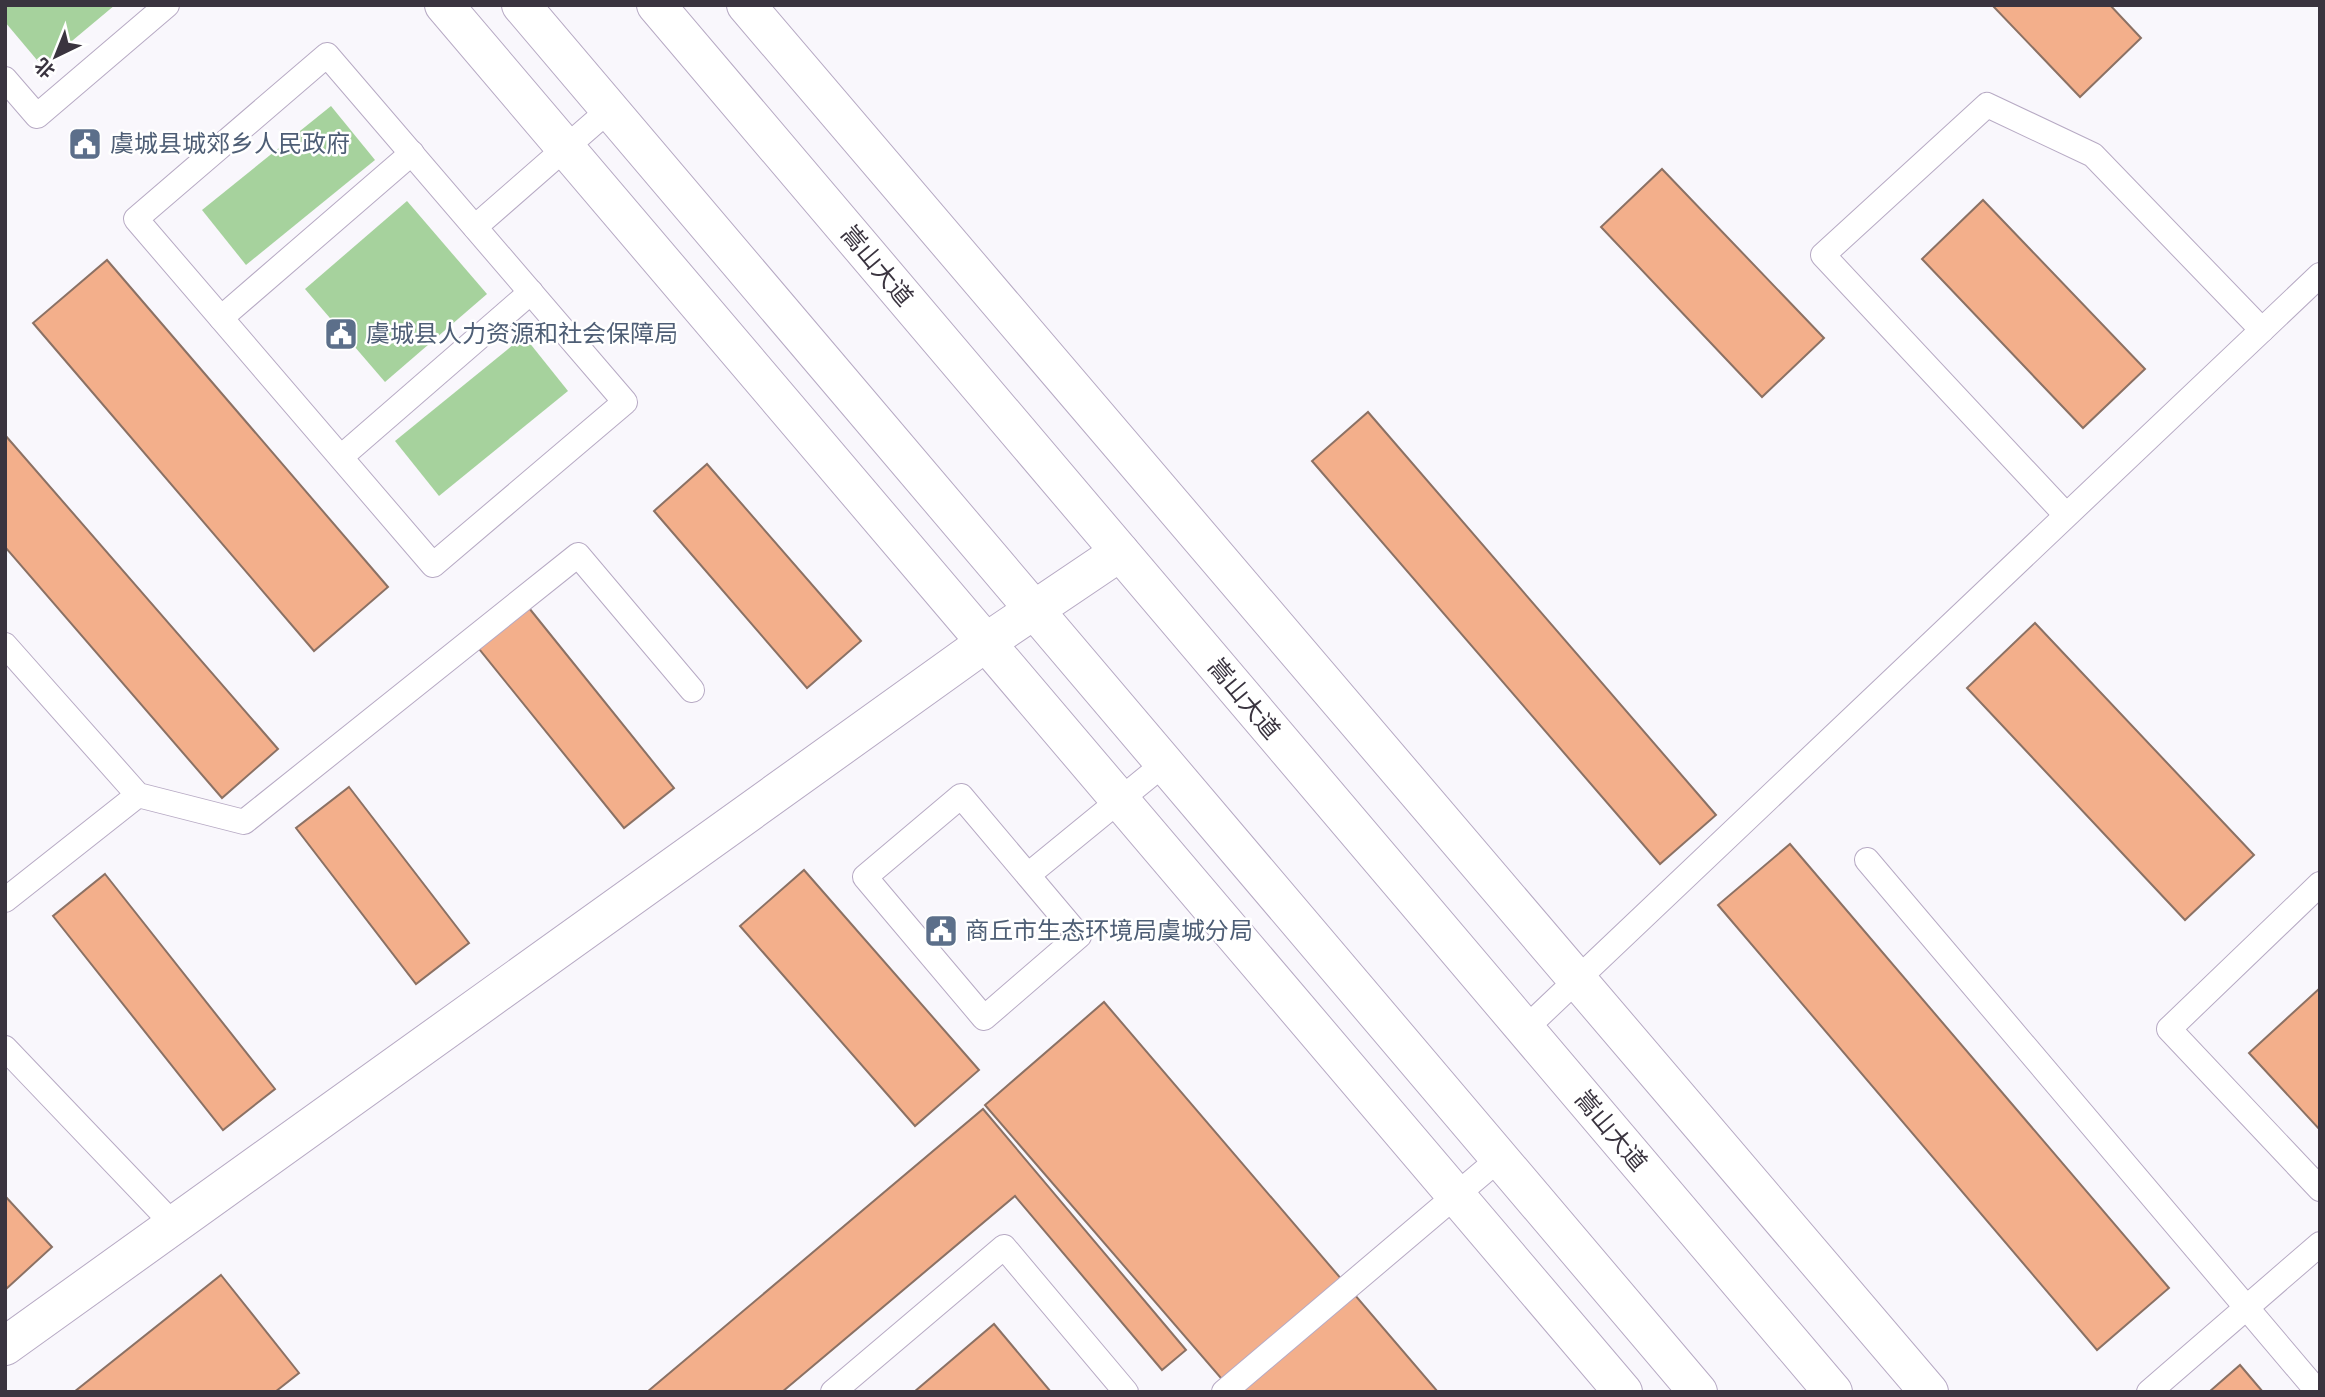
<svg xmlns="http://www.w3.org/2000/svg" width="2325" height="1397" font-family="'Nunito Sans','Noto Sans SC',sans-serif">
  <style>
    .green { fill: #a6d29d }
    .building { fill: #f3af8b; stroke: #8b7164; stroke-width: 2 }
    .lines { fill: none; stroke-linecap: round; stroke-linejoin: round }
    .lane-casing { stroke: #b7aac4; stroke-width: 26 }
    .street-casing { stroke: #b7aac4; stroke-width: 40 }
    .secondary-casing { stroke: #b7aac4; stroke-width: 40 }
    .primary-casing { stroke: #b7aac4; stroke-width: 40 }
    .lane { stroke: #fff; stroke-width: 24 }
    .street { stroke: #fff; stroke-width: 38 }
    .secondary { stroke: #fff; stroke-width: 38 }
    .primary { stroke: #fff; stroke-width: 38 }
    .labels { text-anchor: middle; stroke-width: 5; stroke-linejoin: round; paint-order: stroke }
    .service-label { font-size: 24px; fill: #4e5e75; stroke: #fff; text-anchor: start }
    .street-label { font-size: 24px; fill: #3a343f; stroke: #fff }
  </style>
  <rect width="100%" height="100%" fill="#f9f7fc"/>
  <!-- green -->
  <g class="green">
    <polygon points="5,5 115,5 42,66 5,22"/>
    <polygon points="331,106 375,160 246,265 202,210"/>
    <polygon points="407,201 487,294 385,382 305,289"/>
    <polygon points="524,336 568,391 439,496 395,441"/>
  </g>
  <!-- building -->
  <g class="building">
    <polygon points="1992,5 2110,5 2141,38 2080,97"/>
    <polygon points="1662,169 1824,338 1762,397 1601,227"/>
    <polygon points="1983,200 2145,369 2083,428 1922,259"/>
    <polygon points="107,260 388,587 314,651 33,323"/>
    <polygon points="1368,412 1716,815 1660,864 1312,461"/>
    <polygon points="5,435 278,749 222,798 5,547"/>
    <polygon points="707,464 861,641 807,688 654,511"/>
    <polygon points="525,603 674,788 624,828 475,644"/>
    <polygon points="2035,623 2254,855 2185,920 1967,688"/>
    <polygon points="349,787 469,943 416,984 296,828"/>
    <polygon points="1790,844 2169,1288 2097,1350 1718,905"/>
    <polygon points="804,870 979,1070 915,1126 740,926"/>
    <polygon points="105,874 275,1089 223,1130 53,916"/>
    <polygon points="2320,988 2320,1130 2249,1053"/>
    <polygon points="1104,1002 1438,1392 1233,1392 985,1105"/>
    <polygon points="983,1109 1186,1350 1162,1370 1015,1196 782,1392 647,1392"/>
    <polygon points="5,1196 52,1247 5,1290"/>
    <polygon points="221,1275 299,1373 275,1392 74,1392"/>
    <polygon points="994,1324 1051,1392 914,1392"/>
    <polygon points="2240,1365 2263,1392 2209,1392"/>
  </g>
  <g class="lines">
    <defs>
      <g id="lane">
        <polygon points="327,55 625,402 433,565 136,219"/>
        <polyline points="5,79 37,116 167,5"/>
        <polyline points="475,227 610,109"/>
        <polyline points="221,318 412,153"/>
        <polyline points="341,457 531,292"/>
        <polyline points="2066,515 1823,255 1987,105 2093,155 2262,330"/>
        <polyline points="5,645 138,795 244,822 578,555 692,690"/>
        <polygon points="961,796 1079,936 984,1018 865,877"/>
        <polyline points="1867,860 2318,1392"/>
        <polyline points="1028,875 1165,763"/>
        <polyline points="2320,884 2169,1029 2320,1189"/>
        <polyline points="5,900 138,795"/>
        <polyline points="1525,1029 2320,275"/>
        <polyline points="5,1048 174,1225"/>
        <polyline points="833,1392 1004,1247 1126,1392"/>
        <polyline points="1224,1392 1500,1158"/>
        <polyline points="2149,1392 2320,1244"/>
      </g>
      <polyline id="street" points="5,1346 985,643 1120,552"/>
      <g id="secondary">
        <polyline points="444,5 1623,1392"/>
        <polyline points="746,5 1929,1392"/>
      </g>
      <g id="primary">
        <polyline points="521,5 1698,1392"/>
        <polyline points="656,5 1833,1392"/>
      </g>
    </defs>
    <!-- lane casing -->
    <use href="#lane" class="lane-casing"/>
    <!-- street casing -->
    <use href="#street" class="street-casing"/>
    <!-- secondary casing -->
    <use href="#secondary" class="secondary-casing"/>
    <!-- primary casing -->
    <use href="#primary" class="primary-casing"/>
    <!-- lane -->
    <use href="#lane" class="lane"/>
    <!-- street -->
    <use href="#street" class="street"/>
    <!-- secondary -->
    <use href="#secondary" class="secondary"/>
    <!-- primary -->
    <use href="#primary" class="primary"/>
  </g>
  <!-- icons -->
  <defs>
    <symbol id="civic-square" viewBox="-11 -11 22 22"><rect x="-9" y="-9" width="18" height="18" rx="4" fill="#5c6f8a" stroke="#fff"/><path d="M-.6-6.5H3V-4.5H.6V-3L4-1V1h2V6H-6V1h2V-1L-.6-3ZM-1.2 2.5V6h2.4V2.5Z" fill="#fff"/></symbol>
  </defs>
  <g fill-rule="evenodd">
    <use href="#civic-square" x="66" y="125" width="38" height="38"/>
    <use href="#civic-square" x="322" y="315" width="38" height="38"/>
    <use href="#civic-square" x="922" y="912" width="38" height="38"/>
  </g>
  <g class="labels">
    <!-- service labels -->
    <g class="service-label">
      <text x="110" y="152">虞城县城郊乡人民政府</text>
      <text x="366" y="342">虞城县人力资源和社会保障局</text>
      <text x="965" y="939">商丘市生态环境局虞城分局</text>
    </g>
    <!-- street labels -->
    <g class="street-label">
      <text transform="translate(877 266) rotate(50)" y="8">嵩山大道</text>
      <text transform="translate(1244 699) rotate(50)" y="8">嵩山大道</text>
      <text transform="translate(1611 1131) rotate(50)" y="8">嵩山大道</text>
    </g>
  </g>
  <!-- border -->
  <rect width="2325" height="1397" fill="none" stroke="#3a343f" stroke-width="14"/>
  <!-- north arrow -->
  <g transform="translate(56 56) rotate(223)" stroke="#ffffff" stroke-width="5" paint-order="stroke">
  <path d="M0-5L12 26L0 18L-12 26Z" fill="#3a343f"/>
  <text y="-10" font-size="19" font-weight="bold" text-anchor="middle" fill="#3a343f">北</text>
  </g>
</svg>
